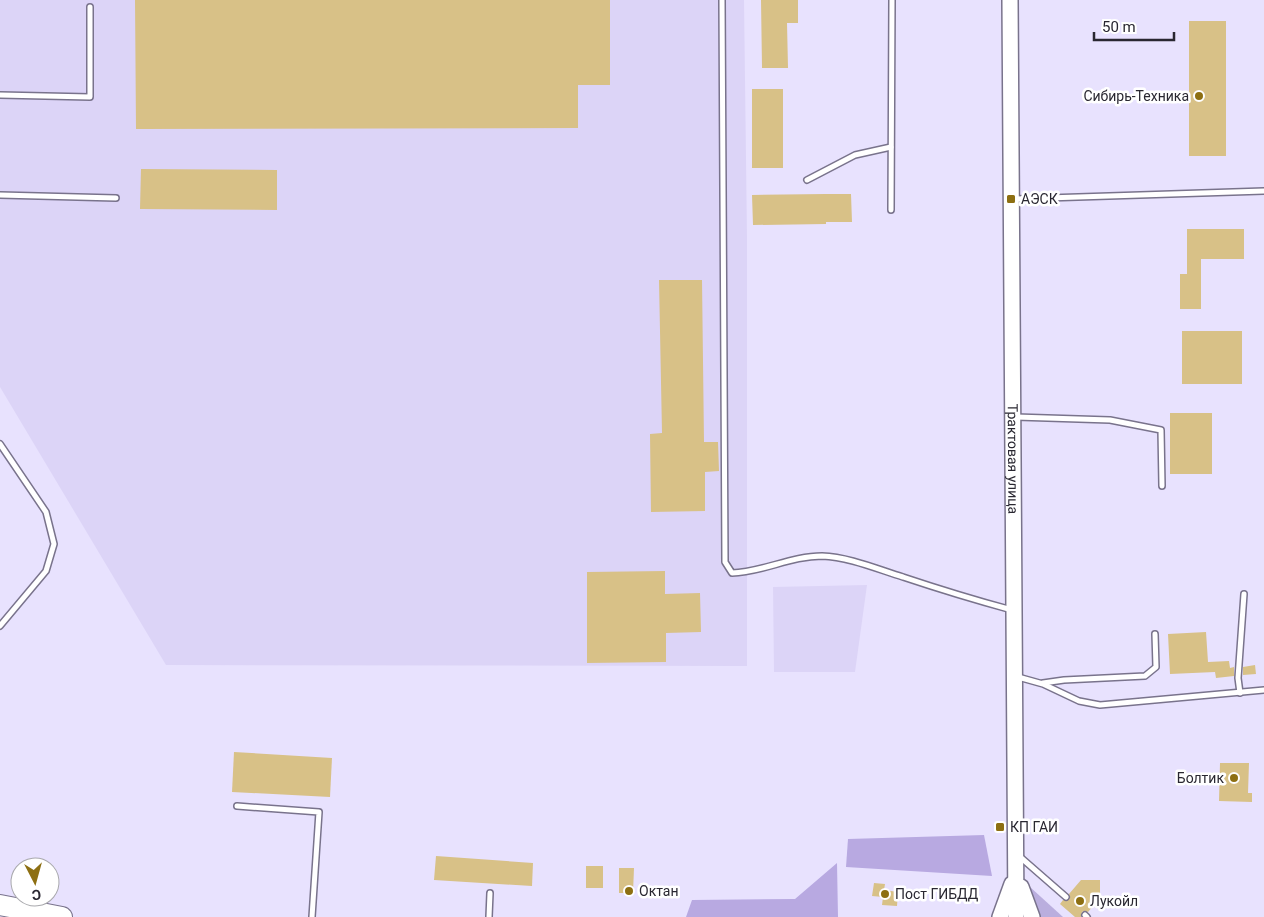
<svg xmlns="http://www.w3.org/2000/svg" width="1264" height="917" font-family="Roboto,sans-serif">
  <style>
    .built { fill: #dcd4f7 }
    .green { fill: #baaede }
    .forest { fill: #b8a9e1 }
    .building { fill: #d8c187 }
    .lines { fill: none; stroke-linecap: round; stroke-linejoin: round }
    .lane-casing { stroke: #79738c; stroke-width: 8 }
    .secondary-casing { stroke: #79738c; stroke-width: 18 }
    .highway-casing { stroke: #79738c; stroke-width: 22 }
    .lane { stroke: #fff; stroke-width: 5 }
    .secondary { stroke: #fff; stroke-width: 15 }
    .highway { stroke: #fff; stroke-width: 20 }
    .poi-dot { fill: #8d6f12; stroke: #fff; stroke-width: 2 }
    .labels { text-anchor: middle; stroke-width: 5; stroke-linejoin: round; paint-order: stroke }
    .poi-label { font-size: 14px; fill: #292731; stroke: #fff; text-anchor: start }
    .street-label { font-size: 14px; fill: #292731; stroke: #fff }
  </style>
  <rect width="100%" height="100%" fill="#e8e2fe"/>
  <!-- built -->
  <g class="built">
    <polygon points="0,0 744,0 747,237 747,666 166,665 0,387"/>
    <polygon points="867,585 855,672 774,672 773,587"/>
  </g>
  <!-- green -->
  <polygon class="green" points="1030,887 1063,917 1040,917 1036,913"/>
  <!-- forest -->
  <g class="forest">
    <polygon points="984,835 992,876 846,867 848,839"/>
    <polygon points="837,863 838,917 686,917 692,900 795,899"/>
  </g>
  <!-- building -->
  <g class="building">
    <polygon points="135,0 610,0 610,85 578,85 578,128 136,129"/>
    <polygon points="761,0 798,0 798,23 787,23 788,68 762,68"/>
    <rect x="1189" y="21" width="37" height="135"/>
    <rect x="752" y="89" width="31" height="79"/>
    <polygon points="141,169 277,170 277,210 140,209"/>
    <polygon points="826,194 851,194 852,222 826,222 826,224 753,225 752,195"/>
    <polygon points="1187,229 1244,229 1244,259 1201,259 1201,309 1180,309 1180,274 1187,274"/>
    <polygon points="659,280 702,280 704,442 718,442 719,471 705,472 705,511 651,512 650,434 662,433"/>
    <rect x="1182" y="331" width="60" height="53"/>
    <rect x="1170" y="413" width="42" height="61"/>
    <polygon points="665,571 665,594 700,593 701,632 666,633 666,662 587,663 587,572"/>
    <polygon points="1206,632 1208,662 1229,661 1230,668 1234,667 1234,676 1216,678 1215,672 1170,674 1168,634"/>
    <polygon points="1255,665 1256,674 1243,675 1243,667"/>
    <polygon points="234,752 332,758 330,797 232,792"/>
    <polygon points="1220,763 1249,763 1248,793 1252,793 1252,802 1219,801"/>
    <polygon points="436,856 533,863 532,886 434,880"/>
    <rect x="586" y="866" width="17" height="22"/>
    <polygon points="619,868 634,868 633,893 619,893"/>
    <polygon points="1081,880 1100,880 1100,898 1088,912 1084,911 1082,912 1081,917 1075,917 1060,904 1063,900 1069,900 1070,897 1069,894"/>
    <polygon points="874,883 885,884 884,890 898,892 897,906 882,905 883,897 872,896"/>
  </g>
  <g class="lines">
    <defs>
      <g id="lane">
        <path d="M722 0 725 562 732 573C763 572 791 556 822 556 849 557 877 569 903 577 939 589 975 600 1012 610"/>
        <polyline points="0,95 90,97 90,7"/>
        <polyline points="807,180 855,155 891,147"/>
        <polyline points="0,195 116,198"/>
        <polyline points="1014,199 1264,191"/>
        <polyline points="891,210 892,0"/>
        <polyline points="1013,417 1110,420 1161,430 1162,486"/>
        <polyline points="0,444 46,512 54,544 46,571 0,626"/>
        <polyline points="1018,677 1043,684 1079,701 1100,705 1264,690"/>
        <polyline points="1043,683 1064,680 1145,676 1156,667 1155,634"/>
        <polyline points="1240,693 1238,678 1244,594"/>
        <polyline points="237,806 319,812 312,917"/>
        <polyline points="1019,856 1066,897"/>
        <polyline points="1085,915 1087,917"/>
        <polyline points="489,917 490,893"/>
      </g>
      <g id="secondary">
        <path id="s1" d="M1010 0 1016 917"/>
        <polyline points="1021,887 1032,917"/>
        <polyline points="1000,917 1012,884"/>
      </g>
      <polyline id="highway" points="0,905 62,917"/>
    </defs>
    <!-- lane casing -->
    <use href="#lane" class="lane-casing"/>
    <!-- secondary casing -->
    <use href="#secondary" class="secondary-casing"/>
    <!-- highway casing -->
    <use href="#highway" class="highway-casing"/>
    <!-- lane -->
    <use href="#lane" class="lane"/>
    <!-- secondary -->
    <use href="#secondary" class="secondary"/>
    <!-- highway -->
    <use href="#highway" class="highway"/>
  </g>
  <!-- markers -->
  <g class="poi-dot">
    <circle cx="1199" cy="96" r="5"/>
    <rect x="1006" y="194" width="10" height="10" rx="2.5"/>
    <circle cx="1234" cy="778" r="5"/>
    <rect x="995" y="822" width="10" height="10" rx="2.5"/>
    <circle cx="629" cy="891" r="5"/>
    <circle cx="885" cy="894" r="5"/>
    <circle cx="1080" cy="901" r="5"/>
  </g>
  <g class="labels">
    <!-- poi labels -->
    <g class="poi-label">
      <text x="1189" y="101" text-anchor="end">Сибирь-Техника</text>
      <text x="1021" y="204">АЭСК</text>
      <text x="1224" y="783" text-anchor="end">Болтик</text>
      <text x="1010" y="832">КП ГАИ</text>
      <text x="639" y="896">Октан</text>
      <text x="895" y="899">Пост ГИБДД</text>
      <text x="1090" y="906">Лукойл</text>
    </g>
    <!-- street labels -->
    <g class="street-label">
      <text dy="5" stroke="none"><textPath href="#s1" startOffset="459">Трактовая улица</textPath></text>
    </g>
  </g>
  <!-- north arrow -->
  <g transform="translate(35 882) rotate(174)"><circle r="24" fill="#ffffff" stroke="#a9a9ad"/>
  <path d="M0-4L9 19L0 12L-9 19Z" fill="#8d6f12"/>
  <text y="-8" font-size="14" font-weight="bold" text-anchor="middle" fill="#292731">С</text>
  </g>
  <!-- scale -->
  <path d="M1094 32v8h80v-8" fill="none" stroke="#292731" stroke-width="2.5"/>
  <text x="1102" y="32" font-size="15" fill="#292731" stroke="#ffffff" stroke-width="4" paint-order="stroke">50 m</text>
</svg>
